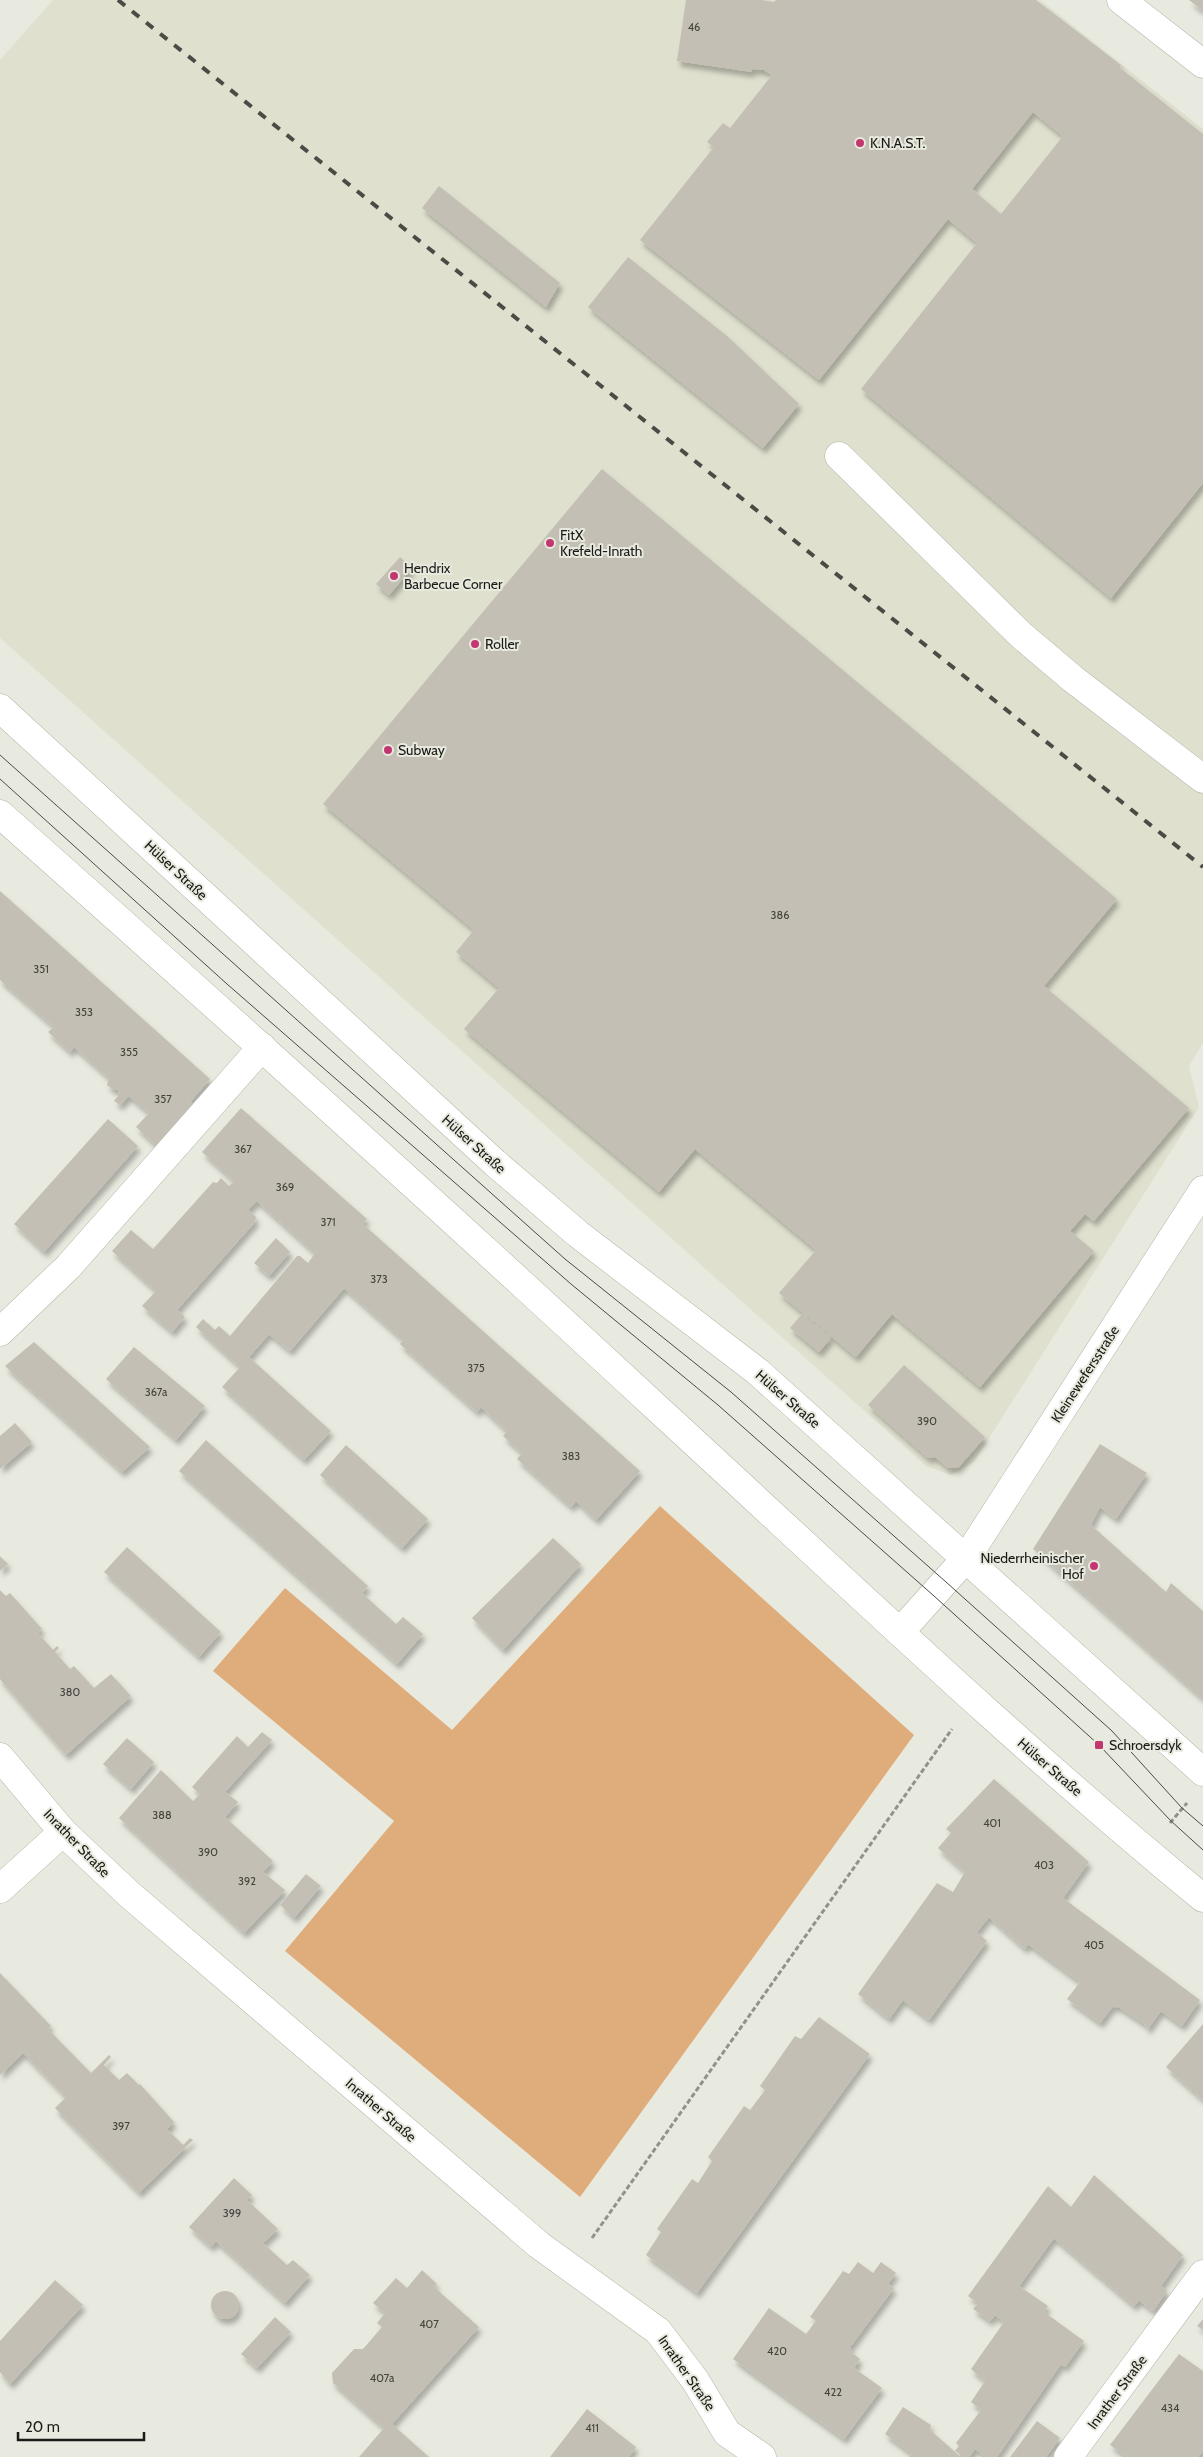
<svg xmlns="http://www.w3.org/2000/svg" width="1203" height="2457" font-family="Cabin,sans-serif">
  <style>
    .built { fill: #dfe0ce }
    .green { fill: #dfad7b }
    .building { fill: #c3bfb4; fill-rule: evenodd; filter: url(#shadow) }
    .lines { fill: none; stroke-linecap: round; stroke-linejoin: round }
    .minor-casing { stroke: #b5b5aa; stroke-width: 29 }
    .path { stroke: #91928a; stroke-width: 3; stroke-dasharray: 5 2.5; stroke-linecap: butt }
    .minor { stroke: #fff; stroke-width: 28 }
    .tram { stroke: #4b4b46; stroke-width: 1 }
    .rail { stroke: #4b4b46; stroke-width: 4; stroke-dasharray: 9 9; stroke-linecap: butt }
    .poi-dot { fill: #c23770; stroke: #e9eadf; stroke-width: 2 }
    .labels { text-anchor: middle; stroke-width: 4; stroke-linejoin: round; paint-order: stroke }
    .number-label { font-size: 11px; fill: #44433e }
    .poi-label { font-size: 14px; fill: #1a1a16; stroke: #e9eadf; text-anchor: start }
    .street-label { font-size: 14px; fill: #1a1a16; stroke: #e9eadf }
  </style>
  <defs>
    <filter id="shadow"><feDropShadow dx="3" dy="5.5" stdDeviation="2.5" flood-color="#0004"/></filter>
  </defs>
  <rect width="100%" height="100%" fill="#e9eadf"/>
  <!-- built -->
  <polygon class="built" points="53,0 1040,0 1203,129 1203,1043 1189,1066 1199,1107 974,1462 951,1475 926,1466 0,638 0,60"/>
  <!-- green -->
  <polygon class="green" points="660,1506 914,1735 580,2197 285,1951 394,1821 213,1671 285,1588 452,1730"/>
  <!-- building -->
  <g class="building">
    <path d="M686 0H762L774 2 776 0H1036L1121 65 1119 67 1203 134V483L1111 598 861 389 977 243 948 219 819 380 640 240 714 147 707 142 723 123 730 128 772 75 764 70 752 69V72L677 61ZM1033 112 1063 136 1001 214 972 189Z"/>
    <polygon points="1189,0 1203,0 1203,11"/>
    <polygon points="439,186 560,283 546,307 422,208"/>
    <polygon points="628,257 727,336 799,404 763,448 588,307"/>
    <polygon points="602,469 1117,899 1044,986 1189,1108 1094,1221 1085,1214 1070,1231 1094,1251 980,1387 892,1314 856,1357 779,1293 816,1250 695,1149 659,1192 464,1029 499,988 456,952 474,930 323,804"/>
    <polygon points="400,557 412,568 389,595 376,584"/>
    <polygon points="0,891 210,1079 190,1102 197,1107 158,1147 136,1127 149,1113 129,1096 120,1105 114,1101 118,1096 118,1089 114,1090 107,1085 109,1078 74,1047 70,1052 48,1032 54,1027 0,980"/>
    <polygon points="241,1108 367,1219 363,1224 640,1471 596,1520 576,1501 571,1507 517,1459 522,1453 503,1436 507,1431 481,1407 477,1412 400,1344 403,1340 344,1288 290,1351 269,1334 249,1357 331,1431 304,1460 222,1387 240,1367 196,1327 203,1319 215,1330 219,1326 230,1336 297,1256 300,1256 308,1263 315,1253 257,1201 248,1210 256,1217 255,1222 177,1310 185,1317 172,1332 142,1306 156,1291 112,1251 131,1230 153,1249 213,1182 217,1183 221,1178 229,1186 234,1181 202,1152"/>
    <polygon points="108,1119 138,1146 44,1252 14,1224"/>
    <polygon points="276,1238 290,1252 269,1276 254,1263"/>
    <polygon points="802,1314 831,1338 819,1352 790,1328"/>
    <polygon points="34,1342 150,1447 122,1472 5,1366"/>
    <polygon points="134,1347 205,1406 176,1440 106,1379"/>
    <polygon points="904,1365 985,1437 958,1468 948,1468 935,1457 928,1458 868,1405"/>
    <polygon points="15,1423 32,1442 0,1469 0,1436"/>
    <polygon points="206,1440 368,1586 362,1593 396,1624 403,1617 423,1634 397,1664 179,1471"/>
    <polygon points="1100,1444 1147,1473 1116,1519 1100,1507 1091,1525 1166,1592 1171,1583 1203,1611 1203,1699 1033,1549"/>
    <polygon points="346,1445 428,1519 402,1548 320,1475"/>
    <polygon points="553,1538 581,1564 503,1650 472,1618"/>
    <polygon points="127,1547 221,1632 199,1657 104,1572"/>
    <polygon points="0,1556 8,1564 0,1571"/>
    <polygon points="0,1590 6,1596 10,1593 42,1629 38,1633 53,1650 57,1646 59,1648 55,1652 70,1669 74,1666 94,1688 111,1674 131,1696 66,1755 0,1679"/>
    <polygon points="262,1732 272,1740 225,1792 238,1802 225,1817 273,1861 263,1872 285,1890 244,1933 119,1818 161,1770 193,1801 200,1794 192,1787 237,1736 248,1747"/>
    <polygon points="127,1738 154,1762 131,1789 103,1764"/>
    <polygon points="994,1779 1089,1862 1063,1898 1200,2000 1182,2026 1161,2011 1148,2029 1145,2026 1146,2025 1117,2006 1116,2008 1113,2006 1100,2023 1067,1999 1080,1982 1028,1944 1025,1949 989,1917 977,1932 987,1941 929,2020 903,2000 889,2019 858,1994 937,1883 953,1892 965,1872 938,1848 951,1833 946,1829"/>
    <polygon points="306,1874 321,1886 294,1918 280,1905"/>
    <polygon points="0,1973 51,2026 48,2029 91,2073 109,2055 111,2057 104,2065 119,2080 127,2073 139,2085 140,2084 174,2122 167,2129 183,2145 190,2138 193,2140 139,2193 55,2108 66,2097 23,2053 0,2075"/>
    <polygon points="819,2017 870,2054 697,2293 646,2255 661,2232 657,2229 692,2179 698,2183 712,2161 708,2157 744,2106 750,2110 765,2090 760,2086 795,2036 801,2039"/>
    <polygon points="1203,2024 1203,2100 1166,2067"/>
    <polygon points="1094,2175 1183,2255 1161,2286 1167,2291 1153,2311 1139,2300 1134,2306 1054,2238 1019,2286 1048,2306 1044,2312 1084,2341 1065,2367 1061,2364 997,2457 986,2457 975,2449 969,2457 964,2457 955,2451 959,2446 956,2443 981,2410 971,2402 985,2381 971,2369 1004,2322 995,2315 990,2321 973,2309 978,2303 968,2296 1048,2186 1071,2207"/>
    <polygon points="234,2178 252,2195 247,2200 278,2229 263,2243 287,2265 293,2260 310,2275 285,2303 216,2241 211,2247 189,2227"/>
    <polygon points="858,2262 873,2273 881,2262 896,2273 888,2284 894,2288 851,2346 849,2344 852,2353 860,2359 854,2368 882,2388 844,2439 733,2359 769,2308 806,2334 816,2321 810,2317 843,2271 849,2274"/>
    <polygon points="422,2270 437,2284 434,2287 479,2327 392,2424 411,2441 405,2447 411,2441 429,2457 359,2457 384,2428 333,2383 332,2373 354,2349 363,2349 382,2327 377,2323 385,2313 373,2303 396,2278 407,2288"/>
    <polygon points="55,2280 83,2305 10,2384 0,2372 0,2341"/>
    <circle cx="225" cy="2305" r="14"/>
    <polygon points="275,2317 291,2332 257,2368 241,2354"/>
    <polygon points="1203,2319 1203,2330 1197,2326"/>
    <polygon points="1179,2354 1203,2371 1203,2451 1198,2457 1127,2457 1110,2445"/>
    <polygon points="903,2407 931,2425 930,2430 961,2457 909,2457 912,2454 885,2434"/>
    <polygon points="587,2409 636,2447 629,2457 550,2457"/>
    <polygon points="1037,2421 1060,2438 1046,2457 1010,2457"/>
  </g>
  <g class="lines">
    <defs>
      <g id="minor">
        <polyline points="1121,0 1203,64"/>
        <polyline points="839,456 1022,636 1073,679 1203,779"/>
        <polyline points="0,708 495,1163 578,1234 758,1372 1203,1772"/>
        <path d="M0 814C221 1010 441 1208 658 1409 838 1574 1014 1743 1203 1898"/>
        <polyline points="0,1332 68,1267 262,1047"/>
        <polyline points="900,1632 967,1557 1203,1190"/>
        <polyline points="0,1757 63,1832 130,1895 539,2245 658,2331 695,2380 727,2433 762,2457"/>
        <polyline points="0,1889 63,1832"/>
        <polyline points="1068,2457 1203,2274"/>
      </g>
    </defs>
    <!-- minor casing -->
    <use href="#minor" class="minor-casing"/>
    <!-- path -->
    <g class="path">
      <polyline points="1170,1823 1187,1803"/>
      <polyline points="592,2238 952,1729"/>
    </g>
    <!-- minor -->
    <use href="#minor" class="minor"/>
    <!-- tram -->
    <g class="tram">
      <polyline points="0,755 565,1259 731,1392 946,1582 1112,1731 1182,1808 1203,1826"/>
      <polyline points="0,779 227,984 571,1284 718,1405 934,1596 1099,1745 1171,1821 1203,1850"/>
    </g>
    <!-- rail -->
    <polyline class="rail" points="118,0 1203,867"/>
  </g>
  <!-- markers -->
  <g class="poi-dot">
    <circle cx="860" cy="143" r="5"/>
    <circle cx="550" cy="543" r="5"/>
    <circle cx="394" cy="576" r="5"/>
    <circle cx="475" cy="644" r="5"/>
    <circle cx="388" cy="750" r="5"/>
    <circle cx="1094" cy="1566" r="5"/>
    <rect x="1094" y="1740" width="10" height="10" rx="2.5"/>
  </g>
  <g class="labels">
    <!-- number labels -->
    <g class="number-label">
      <text x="694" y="31">46</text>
      <text x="780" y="919">386</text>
      <text x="41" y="973">351</text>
      <text x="84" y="1016">353</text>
      <text x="129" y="1056">355</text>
      <text x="163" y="1103">357</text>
      <text x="243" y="1153">367</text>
      <text x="285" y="1191">369</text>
      <text x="328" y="1226">371</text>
      <text x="379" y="1283">373</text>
      <text x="476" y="1372">375</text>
      <text x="156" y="1396">367a</text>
      <text x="927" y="1425">390</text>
      <text x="571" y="1460">383</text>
      <text x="70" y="1696">380</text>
      <text x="162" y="1819">388</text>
      <text x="992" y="1827">401</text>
      <text x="208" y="1856">390</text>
      <text x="1044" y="1869">403</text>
      <text x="247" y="1885">392</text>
      <text x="1094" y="1949">405</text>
      <text x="121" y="2130">397</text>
      <text x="232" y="2217">399</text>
      <text x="429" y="2328">407</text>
      <text x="777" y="2355">420</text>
      <text x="382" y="2382">407a</text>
      <text x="833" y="2396">422</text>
      <text x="1170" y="2412">434</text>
      <text x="592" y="2432">411</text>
    </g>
    <!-- poi labels -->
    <g class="poi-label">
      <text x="870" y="148">K.N.A.S.T.</text>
      <text x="560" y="540">FitX<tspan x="560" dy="16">Krefeld-Inrath</tspan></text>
      <text x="404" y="573">Hendrix<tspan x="404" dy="16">Barbecue Corner</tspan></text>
      <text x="485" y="649">Roller</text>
      <text x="398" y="755">Subway</text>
      <text x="1084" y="1563" text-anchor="end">Niederrheinischer<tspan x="1084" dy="16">Hof</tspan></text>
      <text x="1109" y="1750">Schroersdyk</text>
    </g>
    <!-- street labels -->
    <g class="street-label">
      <text transform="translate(176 870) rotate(43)" y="5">Hülser Straße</text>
      <text transform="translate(474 1144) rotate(42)" y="5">Hülser Straße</text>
      <text transform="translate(1085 1374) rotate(-57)" y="5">Kleinewefersstraße</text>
      <text transform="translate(788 1399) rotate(41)" y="5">Hülser Straße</text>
      <text transform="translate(1050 1767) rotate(41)" y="5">Hülser Straße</text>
      <text transform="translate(77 1843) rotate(46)" y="5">Inrather Straße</text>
      <text transform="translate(381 2110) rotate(41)" y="5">Inrather Straße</text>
      <text transform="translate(687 2373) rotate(55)" y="5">Inrather Straße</text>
      <text transform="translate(1117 2392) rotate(-53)" y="5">Inrather Straße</text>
    </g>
  </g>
  <!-- scale -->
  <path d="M18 2432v8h126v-8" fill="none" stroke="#1a1a16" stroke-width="2.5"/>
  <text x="25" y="2432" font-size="15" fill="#1a1a16" stroke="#e9eadf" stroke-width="4" paint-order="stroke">20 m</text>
</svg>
